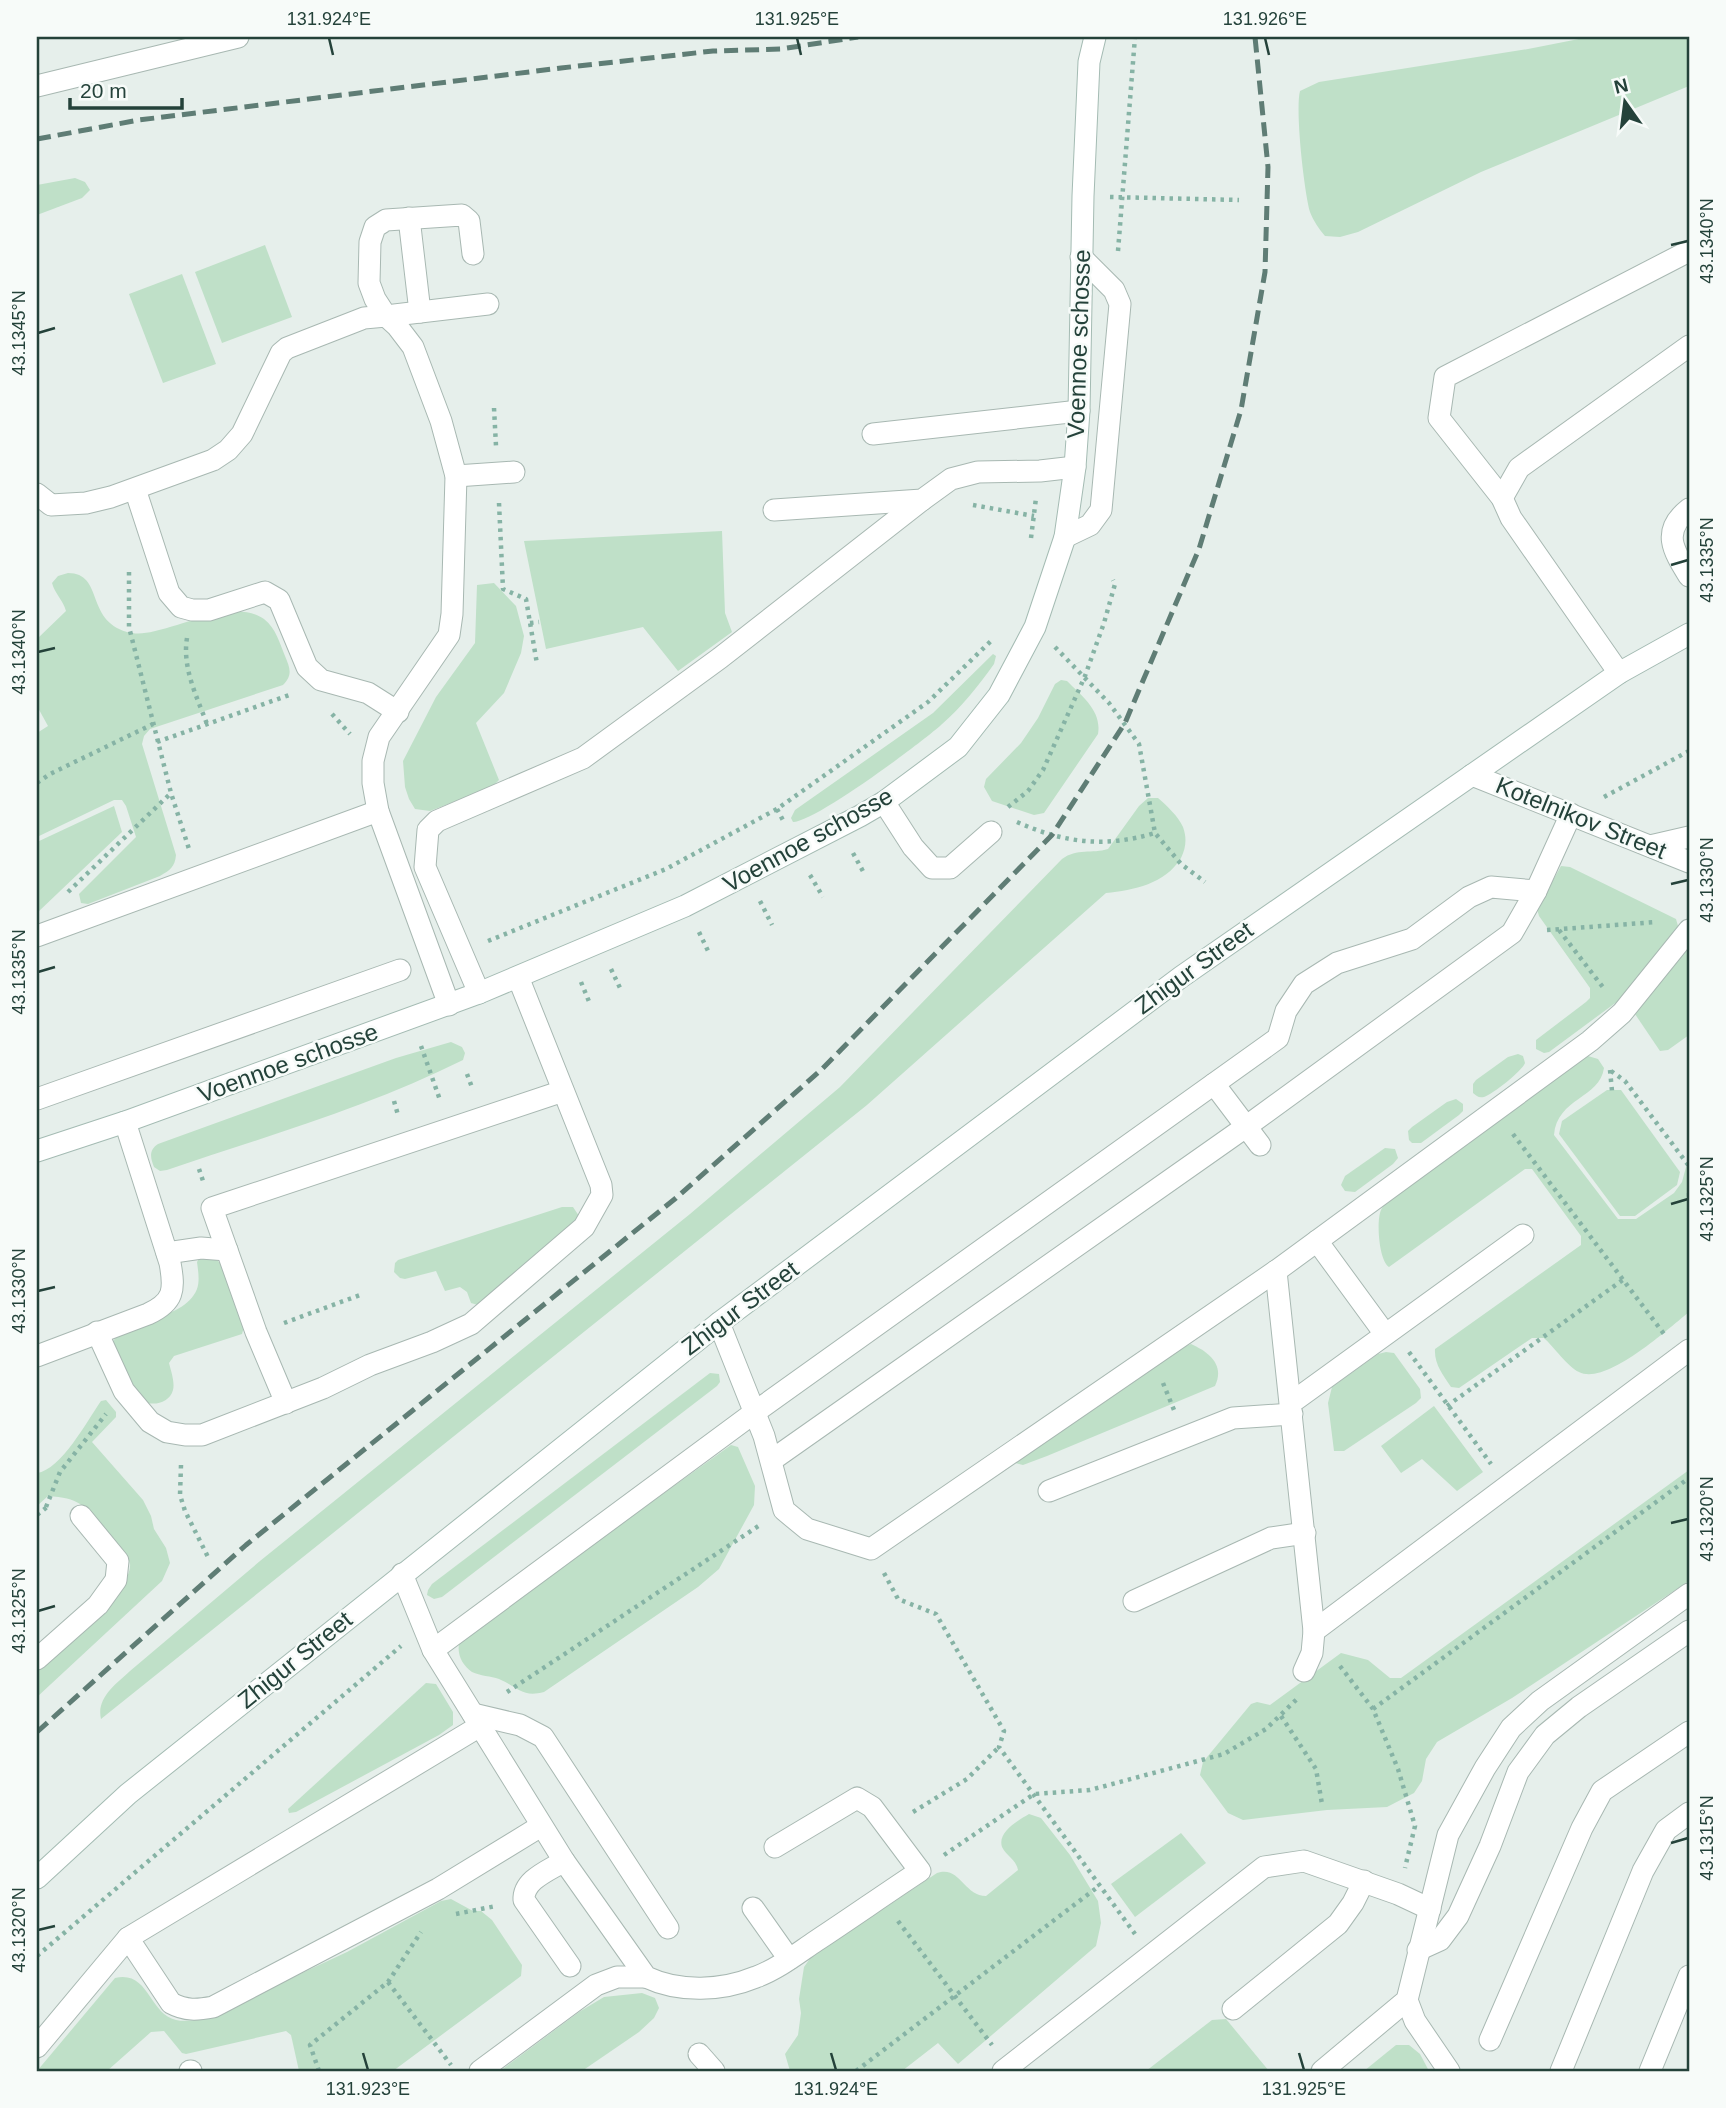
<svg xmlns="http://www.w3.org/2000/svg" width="1726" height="2108" font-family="Arial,sans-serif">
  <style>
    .green { fill: #bfe0c8 }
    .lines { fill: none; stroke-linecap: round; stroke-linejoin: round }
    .lane-casing { stroke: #a8b8b2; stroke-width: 23 }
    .street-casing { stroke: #a8b8b2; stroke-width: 23 }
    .secondary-casing { stroke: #a4bbb3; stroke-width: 23 }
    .path { stroke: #86b3a5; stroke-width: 4.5; stroke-dasharray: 3.5 5; stroke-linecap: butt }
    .lane { stroke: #fff; stroke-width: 21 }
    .street { stroke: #fff; stroke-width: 21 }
    .secondary { stroke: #fff; stroke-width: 21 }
    .rail { stroke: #5f7d75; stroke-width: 5; stroke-dasharray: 14 7; stroke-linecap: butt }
    .ticks { fill: none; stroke: #24423a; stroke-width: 2.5 }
    .labels { text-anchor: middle; stroke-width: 5; stroke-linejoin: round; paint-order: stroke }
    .street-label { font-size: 24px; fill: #24423a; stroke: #f7fbf9 }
    .neatline { fill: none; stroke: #24423a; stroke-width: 2.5 }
    .ticks-label { font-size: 18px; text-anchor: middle; fill: #24423a }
  </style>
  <rect width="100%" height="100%" fill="#e6efeb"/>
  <!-- green -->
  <g class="green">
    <path d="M1589 37H1689V86L1481 172 1358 232 1340 237 1325 236C1319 229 1313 220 1310 212 1304 191 1295 110 1300 91L1319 82 1528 49Z"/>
    <polygon points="75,178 85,182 90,190 82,198 37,215 37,185"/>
    <polygon points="265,245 292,317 222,343 195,272"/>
    <polygon points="182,274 216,364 163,383 129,294"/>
    <polygon points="722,531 725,613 732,632 678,671 643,627 546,649 524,541"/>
    <path d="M68 573C104 573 85 620 127 632 141 636 156 631 170 627 196 620 239 601 264 619 276 628 280 644 285 656 290 668 293 675 283 685L150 729 144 736 142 744 176 855C175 867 170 870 160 876L88 904 81 903 79 894 136 837 126 806 122 800H114L37 837V733L48 726 37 706V639L66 611C63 600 55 594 52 583L58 576Z"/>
    <polygon points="494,583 516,606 524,636 521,653 504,693 476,723 499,780 492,787 430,811 415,809 409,799 405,787 403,761 436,697 475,643 477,585"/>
    <path d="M993 654 996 656 994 664C979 685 961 708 941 725 921 743 815 822 793 822L791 818 795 810 933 713Z"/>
    <path d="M1061 680 1067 681C1082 696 1102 711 1098 734L1044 813 1034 815 992 801 984 787 986 779 1021 743 1038 718 1055 684Z"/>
    <path d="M1148 798H1158C1167 806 1178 816 1183 827 1187 838 1186 848 1181 858 1165 884 1134 890 1106 893L867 1105 101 1719C96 1698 116 1684 130 1671L260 1561 690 1214 840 1087 1062 859C1077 848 1092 854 1108 849L1139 806Z"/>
    <polygon points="114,806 122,832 37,913 37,842"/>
    <polygon points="1561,866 1570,867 1676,919 1678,926 1618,1001 1549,1052 1544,1053 1536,1049 1536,1040 1586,1002 1590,998 1590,988 1539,916 1537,909"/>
    <polygon points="1689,945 1689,1035 1668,1050 1660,1051 1635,1014 1637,1007"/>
    <path d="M451 1042 462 1047 465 1053 463 1060C369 1107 267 1136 167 1170L160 1171 154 1167C150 1157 149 1150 158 1144L396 1058Z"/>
    <path d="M1518 1054 1523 1056 1525 1063C1522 1071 1493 1094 1484 1097 1478 1098 1477 1096 1473 1093V1084L1476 1080 1508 1057Z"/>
    <path d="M1588 1056 1598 1059 1604 1068C1600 1098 1557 1098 1554 1135L1618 1219H1636L1674 1193 1682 1182 1686 1167 1689 1164V1312C1668 1329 1606 1386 1579 1372 1568 1367 1553 1346 1544 1338H1532L1459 1388 1451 1387C1443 1375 1434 1364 1435 1349L1581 1245V1236L1532 1169H1525L1389 1267C1379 1261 1376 1221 1381 1210 1382 1207 1385 1204 1387 1200L1578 1061Z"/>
    <polygon points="1607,1090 1621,1090 1680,1172 1677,1185 1635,1216 1620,1216 1559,1134 1562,1121"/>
    <polygon points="1456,1099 1463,1104 1463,1111 1459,1115 1421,1143 1412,1143 1409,1140 1408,1131 1412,1127 1447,1102"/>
    <polygon points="1385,1148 1395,1149 1398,1158 1393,1164 1355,1192 1345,1191 1341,1185 1345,1176"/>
    <polygon points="562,1207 573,1207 579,1216 577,1221 478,1305 471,1303 467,1292 460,1287 445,1291 436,1271 405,1279 400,1278 394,1272 395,1263 398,1260"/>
    <path d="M200 1257 217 1260 223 1266 244 1327 242 1334 174 1356 169 1363C171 1371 175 1382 173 1390 169 1405 147 1408 137 1397 126 1384 119 1363 111 1348 117 1316 183 1324 197 1289 200 1281 198 1270 197 1262Z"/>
    <path d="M1191 1344C1209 1352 1225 1365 1215 1386L1047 1456 1023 1465 1015 1463 1181 1348Z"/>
    <polygon points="1386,1352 1394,1353 1420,1389 1421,1398 1416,1403 1344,1451 1334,1451 1328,1403 1332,1387 1378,1354"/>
    <polygon points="710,1373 719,1374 720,1382 717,1386 442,1597 434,1599 427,1595 428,1590 432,1584"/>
    <path d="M106 1400 116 1412V1417L92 1442 143 1500 151 1516 154 1529 166 1548 170 1563 162 1581 37 1697V1672C57 1653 133 1591 130 1564 128 1551 113 1540 105 1530 84 1506 81 1498 48 1496L37 1506V1473C61 1470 87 1421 101 1401Z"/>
    <polygon points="1434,1406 1483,1472 1457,1491 1422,1459 1401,1473 1381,1446"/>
    <path d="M731 1445 738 1447 755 1486 754 1505 719 1569 698 1587 544 1692C522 1698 518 1687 499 1679 491 1676 480 1676 472 1672 461 1665 455 1650 461 1639Z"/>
    <polygon points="1689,1470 1689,1581 1512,1698 1437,1742 1426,1759 1422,1781 1414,1793 1387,1807 1327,1810 1243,1820 1228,1813 1200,1775 1203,1762 1251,1704 1257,1702 1270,1705 1341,1653 1368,1660 1390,1678 1401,1678"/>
    <polygon points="426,1683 436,1684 453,1712 453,1725 439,1735 296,1812 289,1813 288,1809"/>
    <path d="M1029 1814 1041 1818 1070 1855 1098 1901 1101 1923 1096 1946 958 2064 938 2043 902 2071H790L785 2054 798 2035 801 2013 799 1999 804 1967 811 1957 937 1873C960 1865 964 1896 986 1896L1018 1870C1016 1859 1006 1856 1002 1847 997 1832 1019 1820 1029 1814Z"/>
    <polygon points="1181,1833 1206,1863 1135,1917 1111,1884"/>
    <path d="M451 1899 473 1911H481L492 1920 522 1965 521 1976 393 2071H299L291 2035 286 2031 186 2054 182 2053 164 2031 151 2032 107 2071H37L115 1978C149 1970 149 2014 176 2020 186 2022 195 2020 205 2018L347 1952 441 1901Z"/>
    <polygon points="642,1993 655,1998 659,2008 654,2018 639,2032 582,2071 500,2071 579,2012 604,1997"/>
    <polygon points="1226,2019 1269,2071 1146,2071 1212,2020"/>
    <polygon points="1396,2045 1409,2045 1420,2054 1429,2071 1364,2071"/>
  </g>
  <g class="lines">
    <defs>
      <g id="lane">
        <polyline points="37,86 238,37"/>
        <polyline points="409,218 420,312"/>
        <polyline points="473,254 469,221 462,215 386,220 375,227 370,242 369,283 375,299 386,316 488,304"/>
        <polyline points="873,434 1079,411"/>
        <polyline points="456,476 514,472"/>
        <polyline points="135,489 169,593 181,607 192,610 209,610 265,592 279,600 307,667 321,680 368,693 398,712"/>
        <polyline points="37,494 51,505 86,503 111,497 213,460 228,450 242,434 281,353 287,348 364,318 386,316 397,326 413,347 441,421 456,476 452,614 449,635 379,737 373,761 373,783 378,811 449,1005"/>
        <polyline points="1502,498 1519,468 1689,346"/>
        <path d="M1689 509C1661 531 1673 550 1689 576"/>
        <polyline points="774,510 922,500 951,479 978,472 1040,471 1075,467"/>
        <polyline points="1065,537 1090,525 1101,510 1120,304 1114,290 1081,257"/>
        <polyline points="1619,673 1511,518 1502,498 1439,418 1445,377 1689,251"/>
        <polyline points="884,802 913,847 932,868 950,868 991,832"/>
        <polyline points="1650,846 1689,837"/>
        <polyline points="37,936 378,811"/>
        <polyline points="479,993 425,867 428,830 437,821 583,758 720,658 922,500"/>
        <polyline points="1214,1084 1260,1145"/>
        <polyline points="37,1099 400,970"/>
        <polyline points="1317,1241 1385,1334"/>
        <polyline points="167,1253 201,1248 227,1250"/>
        <polyline points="1276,1271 1314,1631 1312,1653 1304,1671"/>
        <polyline points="719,1323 764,1436 784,1510 807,1529 871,1549 1276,1271 1590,1041 1622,1013 1689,930"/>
        <polyline points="97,1332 124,1391 150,1422 167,1432 185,1435 202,1435 323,1388 370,1365 432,1342 471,1324 584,1227 602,1195 601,1185 518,977"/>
        <path d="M37 1356 148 1314C174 1302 175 1290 170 1263L125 1122"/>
        <polyline points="286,1403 256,1332 212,1208 563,1091"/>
        <polyline points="1291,1403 1523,1235"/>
        <polyline points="772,1460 1247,1126 1512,933 1536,891 1571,814"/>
        <polyline points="1049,1491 1233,1418 1292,1414"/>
        <path d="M402 1574 433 1650 564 1861 646 1977C680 1993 722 1991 756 1977 778 1969 798 1953 816 1941 851 1918 885 1894 920 1871L872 1807 857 1798 775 1847"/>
        <polyline points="1134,1601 1271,1538 1305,1533"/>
        <polyline points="1314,1631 1689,1350"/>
        <polyline points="433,1650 755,1412 1278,1038 1286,1011 1304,984 1337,963 1412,939 1469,897 1491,887 1536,891"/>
        <polyline points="37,1659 98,1605 116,1580 118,1561 81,1516"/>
        <polyline points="473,1714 520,1725 543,1737 668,1928"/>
        <path d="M564 1861C548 1871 523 1880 524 1900L570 1966"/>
        <polyline points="753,1908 789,1959"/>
        <path d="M128 1938 171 2003C186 2011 197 2010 213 2007L438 1889 541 1826"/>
        <polyline points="1418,1950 1440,1940 1458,1916 1490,1846 1518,1772 1545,1735 1579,1707 1689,1631"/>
        <polyline points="1407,2000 1415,2021 1449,2071"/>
        <polyline points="1233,2009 1338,1924 1353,1903 1364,1881"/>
        <polyline points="1490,2040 1582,1828 1602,1791 1689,1732"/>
        <polyline points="37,2047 128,1938 480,1726"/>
        <polyline points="699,2054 714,2071"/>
        <polyline points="190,2071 191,2071"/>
        <polyline points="480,2071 596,1985 617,1977 646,1977"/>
        <polyline points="1003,2071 1264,1867 1304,1861 1398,1894 1430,1909"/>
        <polyline points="1322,2071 1407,2000 1448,1835 1485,1768 1511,1728 1540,1701 1689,1594"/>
        <polyline points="1561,2071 1643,1871 1666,1830 1689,1813"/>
        <polyline points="1650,2071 1689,1976"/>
      </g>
      <polyline id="street" points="1472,775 1689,862"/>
      <g id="secondary">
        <polyline points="37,1151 125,1122 479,993 685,906 860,816 884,802 958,747 999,695 1035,627 1065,537 1075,467 1079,411 1083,196 1089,62 1095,37"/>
        <polyline points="37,1878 128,1794 719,1323 1181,977 1619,673 1689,634"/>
      </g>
    </defs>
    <!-- lane casing -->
    <use href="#lane" class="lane-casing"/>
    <!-- street casing -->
    <use href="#street" class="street-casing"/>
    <!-- secondary casing -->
    <use href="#secondary" class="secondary-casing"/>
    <!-- path -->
    <g class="path">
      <polyline points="1110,197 1239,200"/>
      <polyline points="1118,251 1135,37"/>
      <polyline points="494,408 496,446"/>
      <polyline points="499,503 503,589 526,599 537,664"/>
      <polyline points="973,505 1034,516"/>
      <polyline points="1031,538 1036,498"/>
      <polyline points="129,572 129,627 171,793 189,849"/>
      <polyline points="530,623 539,622"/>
      <path d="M187 638C182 668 197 697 207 724"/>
      <polyline points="1055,647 1109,703 1139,744 1155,833 1181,864 1205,882"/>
      <polyline points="332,714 350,734"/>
      <polyline points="157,742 292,694"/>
      <polyline points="37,783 50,774 153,724"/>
      <polyline points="1604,797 1689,751"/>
      <polyline points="1008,807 1028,791 1043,770 1085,676 1104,623 1115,584 1113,580"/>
      <polyline points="777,809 785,824"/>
      <path d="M1017 822C1064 843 1105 848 1155 833"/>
      <polyline points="853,853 865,875"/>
      <polyline points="810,875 823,897"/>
      <polyline points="68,892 171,793"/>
      <polyline points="760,901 772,925"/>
      <polyline points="1547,930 1657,922"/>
      <polyline points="1559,930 1605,990"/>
      <polyline points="699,932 709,953"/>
      <polyline points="488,941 666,869 777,809 928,702 993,639"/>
      <polyline points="611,969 621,990"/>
      <polyline points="581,982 590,1004"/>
      <polyline points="421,1046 440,1100"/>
      <polyline points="1610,1070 1612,1091"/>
      <polyline points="1611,1071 1625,1081 1689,1166"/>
      <polyline points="467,1074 473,1090"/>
      <polyline points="394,1101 398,1115"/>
      <polyline points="1513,1134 1664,1334"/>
      <polyline points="199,1169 203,1181"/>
      <polyline points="1689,1193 1689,1201"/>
      <polyline points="284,1323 360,1295"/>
      <polyline points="1409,1352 1491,1464"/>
      <polyline points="1163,1383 1174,1410"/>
      <polyline points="1447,1406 1624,1279"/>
      <polyline points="181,1465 180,1495 185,1511 208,1557"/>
      <polyline points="46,1507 60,1472 106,1414"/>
      <polyline points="37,1515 47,1507"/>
      <polyline points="884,1573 898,1599 936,1614 1004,1731 999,1747 1135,1934"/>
      <polyline points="1340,1666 1373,1709 1398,1769 1415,1826 1405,1868"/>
      <polyline points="507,1692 760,1525"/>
      <polyline points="1373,1709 1689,1478"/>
      <polyline points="1281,1716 1316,1769 1322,1804"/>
      <polyline points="913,1812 967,1779 999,1747"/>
      <polyline points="944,1855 1034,1794 1090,1790 1224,1754 1266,1729 1298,1698"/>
      <polyline points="456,1914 496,1906"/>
      <polyline points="898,1921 992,2045"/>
      <polyline points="37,1956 401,1646"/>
      <polyline points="388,1982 451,2065"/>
      <polyline points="319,2071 310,2045 388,1982 421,1932"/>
      <polyline points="856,2071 1099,1886"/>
    </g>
    <!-- lane -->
    <use href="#lane" class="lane"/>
    <!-- street -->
    <use href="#street" class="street"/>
    <!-- secondary -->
    <use href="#secondary" class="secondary"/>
    <!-- rail -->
    <g class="rail">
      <polyline points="37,139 139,120 561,68 713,51 781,49 858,37"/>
      <polyline points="37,1732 246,1545 676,1198 821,1070 1052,835 1125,723 1199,549 1241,410 1265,272 1268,167 1255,37"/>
    </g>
  </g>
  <!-- ticks -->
  <path class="ticks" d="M329 38 333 55M797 38 801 55M1265 38 1269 55M1671 245 1688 241M38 333 55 328M1671 565 1688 560M38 652 55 648M1671 884 1688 880M38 972 55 967M1671 1204 1688 1199M38 1291 55 1287M1671 1523 1688 1519M38 1611 55 1606M1671 1843 1688 1838M38 1930 55 1926M363 2053 368 2070M831 2053 836 2070M1299 2053 1304 2070"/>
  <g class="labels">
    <!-- street labels -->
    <g class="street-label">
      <text transform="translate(1079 344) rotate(-88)" y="8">Voennoe schosse</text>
      <text transform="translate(1581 818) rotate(22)" y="8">Kotelnikov Street</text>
      <text transform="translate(808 840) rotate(-29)" y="8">Voennoe schosse</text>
      <text transform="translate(1194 968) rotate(-36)" y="8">Zhigur Street</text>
      <text transform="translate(288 1063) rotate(-20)" y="8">Voennoe schosse</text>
      <text transform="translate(740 1308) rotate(-37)" y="8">Zhigur Street</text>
      <text transform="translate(295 1660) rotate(-39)" y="8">Zhigur Street</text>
    </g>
  </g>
  <!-- border -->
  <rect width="1726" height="2108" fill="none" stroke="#f7fbf9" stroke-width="77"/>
  <!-- north arrow -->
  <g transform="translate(1625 102) rotate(346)" stroke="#f7fbf9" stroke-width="5" paint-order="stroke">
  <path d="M0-5L12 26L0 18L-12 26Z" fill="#24423a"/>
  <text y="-10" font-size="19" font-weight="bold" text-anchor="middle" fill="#24423a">N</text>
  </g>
  <!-- scale -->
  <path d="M70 98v10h112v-10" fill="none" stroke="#24423a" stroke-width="3.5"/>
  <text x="80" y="98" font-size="21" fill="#24423a" stroke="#f7fbf9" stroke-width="5" paint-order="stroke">20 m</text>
  <rect x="38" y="38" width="1650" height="2032" class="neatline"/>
  <g class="ticks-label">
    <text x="329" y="25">131.924°E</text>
    <text x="797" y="25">131.925°E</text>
    <text x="1265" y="25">131.926°E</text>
    <text transform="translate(1707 241) rotate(-90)" y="6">43.1340°N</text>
    <text transform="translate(19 333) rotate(-90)" y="6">43.1345°N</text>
    <text transform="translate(1707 560) rotate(-90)" y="6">43.1335°N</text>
    <text transform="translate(19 652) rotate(-90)" y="6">43.1340°N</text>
    <text transform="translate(1707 880) rotate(-90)" y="6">43.1330°N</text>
    <text transform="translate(19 972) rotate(-90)" y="6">43.1335°N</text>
    <text transform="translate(1707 1199) rotate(-90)" y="6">43.1325°N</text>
    <text transform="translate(19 1291) rotate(-90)" y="6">43.1330°N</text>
    <text transform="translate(1707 1519) rotate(-90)" y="6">43.1320°N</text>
    <text transform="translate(19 1611) rotate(-90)" y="6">43.1325°N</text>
    <text transform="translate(1707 1838) rotate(-90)" y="6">43.1315°N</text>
    <text transform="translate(19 1930) rotate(-90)" y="6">43.1320°N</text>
    <text x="368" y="2095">131.923°E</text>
    <text x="836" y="2095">131.924°E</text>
    <text x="1304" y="2095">131.925°E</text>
  </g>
</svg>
